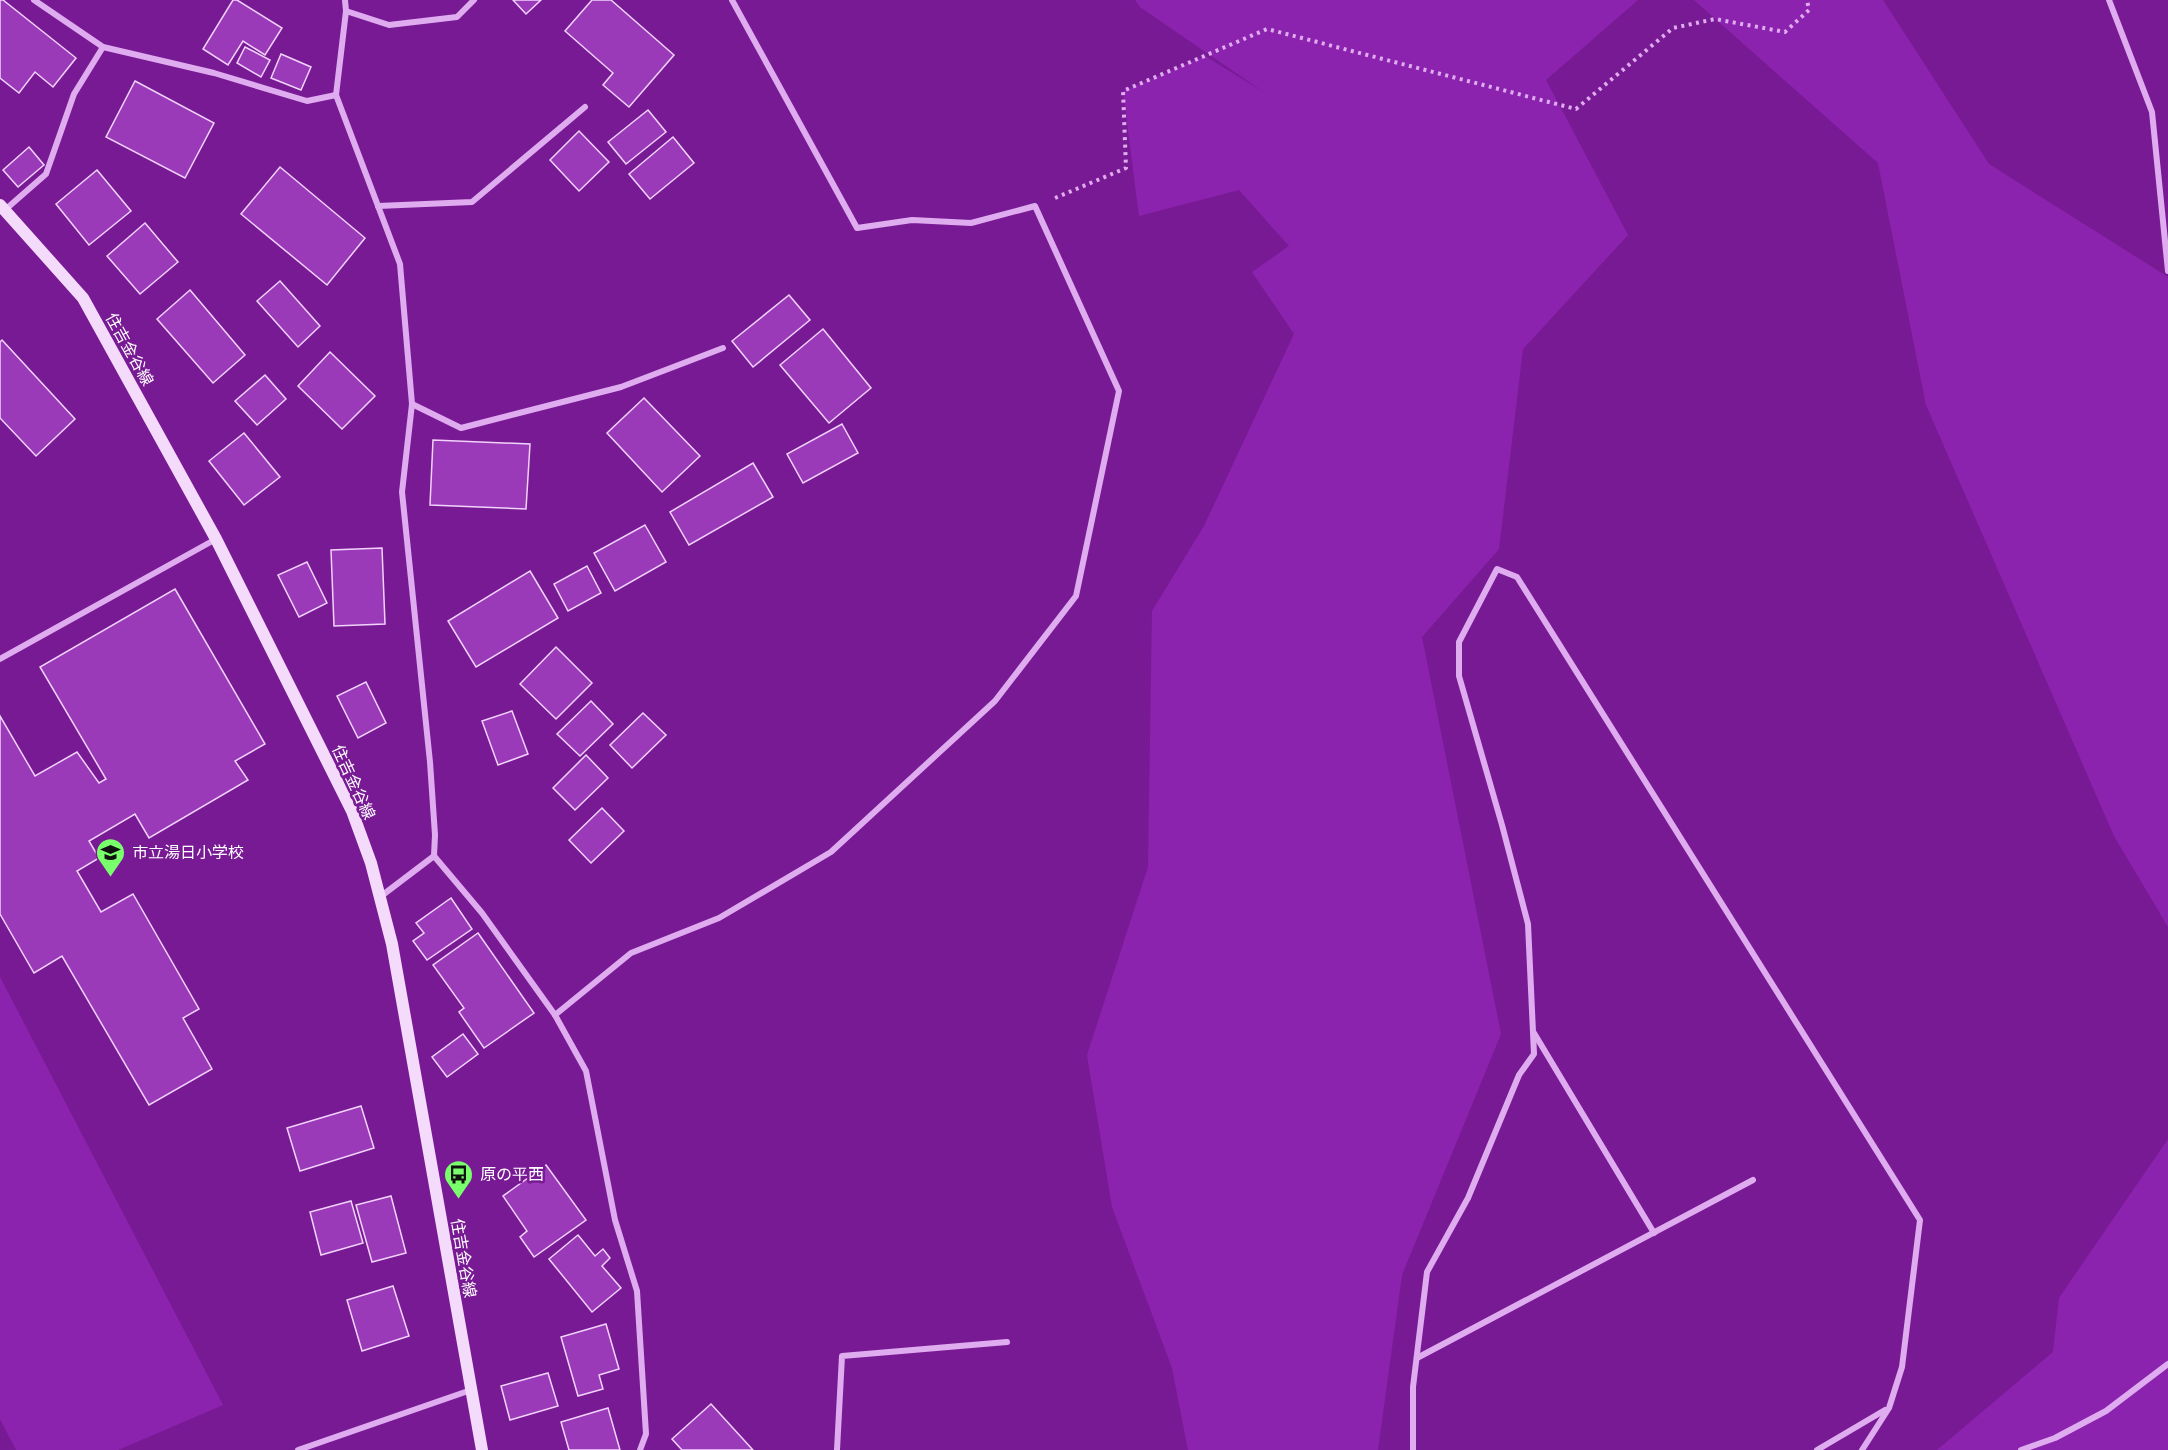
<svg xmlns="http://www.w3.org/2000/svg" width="2168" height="1450" font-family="Roboto,'Noto Sans JP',sans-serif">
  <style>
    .green { fill: #8c23af }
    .building { fill: #9b3ab9; stroke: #f1d3fb; stroke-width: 1.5 }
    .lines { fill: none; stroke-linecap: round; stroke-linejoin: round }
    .path { stroke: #dfacf0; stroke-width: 4; stroke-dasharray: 3 4.5; stroke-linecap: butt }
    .street { stroke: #dfacf0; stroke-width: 6 }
    .secondary { stroke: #f4dafb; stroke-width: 12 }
    .labels { text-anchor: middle; stroke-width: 5; stroke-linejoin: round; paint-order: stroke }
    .street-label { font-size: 16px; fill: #fff; stroke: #791a95 }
    .poi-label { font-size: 16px; fill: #fff; stroke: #791a95; text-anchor: start }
  </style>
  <rect width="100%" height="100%" fill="#791a95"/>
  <!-- green -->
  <g class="green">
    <polygon points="1135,0 1638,0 1546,80 1628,235 1523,349 1499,549 1422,637 1501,1034 1402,1275 1378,1450 1188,1450 1172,1368 1112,1207 1087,1055 1148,867 1152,611 1204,526 1294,334 1252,272 1289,246 1239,190 1139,216 1123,91 1205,56 1265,93 1140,7"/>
    <polygon points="1694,0 1883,0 1989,164 2168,277 2168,927 2114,836 1926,405 1878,163"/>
    <polygon points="0,977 223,1405 118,1450 16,1450 0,1419"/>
    <polygon points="2168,1139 2168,1450 1937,1450 2053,1352 2059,1298"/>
  </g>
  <!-- building -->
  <g class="building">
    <polygon points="0,0 3,0 76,58 53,87 35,72 19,93 0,78"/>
    <polygon points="233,0 237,0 282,28 265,55 243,41 228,65 203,49"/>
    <polygon points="513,0 541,0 526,14"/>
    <polygon points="592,0 611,0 674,55 629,107 603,85 613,73 565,31"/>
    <polygon points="245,47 270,60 261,77 237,63"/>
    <polygon points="281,54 311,67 301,90 271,78"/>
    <polygon points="135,81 214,123 185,178 106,137"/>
    <polygon points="648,110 666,132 626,164 608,142"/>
    <polygon points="579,131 609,162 579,191 550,160"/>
    <polygon points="673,137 694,163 650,199 629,174"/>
    <polygon points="29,147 44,165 18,187 3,170"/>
    <polygon points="280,167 365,238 327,285 241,214"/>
    <polygon points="97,170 131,211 89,245 56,204"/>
    <polygon points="145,223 178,262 140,294 107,256"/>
    <polygon points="280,281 320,326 298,347 257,301"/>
    <polygon points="190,290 245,355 213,383 157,319"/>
    <polygon points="789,295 810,320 753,367 732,341"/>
    <polygon points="823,329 871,388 829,423 780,365"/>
    <polygon points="2,340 75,419 36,456 0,418 0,342"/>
    <polygon points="330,352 375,396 342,429 298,386"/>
    <polygon points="265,375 286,399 257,425 235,401"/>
    <polygon points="644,398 700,456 662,492 607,433"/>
    <polygon points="842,424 858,453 803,483 787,454"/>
    <polygon points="244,433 280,477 244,505 209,461"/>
    <polygon points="433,440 530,444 526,509 430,505"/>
    <polygon points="753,463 773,497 689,545 670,512"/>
    <polygon points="645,525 666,562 615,591 594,553"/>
    <polygon points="382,548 385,624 334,626 331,550"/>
    <polygon points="307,562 327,603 299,617 278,575"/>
    <polygon points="587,566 601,593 568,611 554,584"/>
    <polygon points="530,571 558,618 476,667 448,621"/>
    <polygon points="175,589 265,744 235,761 248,780 149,838 135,814 89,841 99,858 77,871 101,912 133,894 199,1009 183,1018 212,1069 149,1105 62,956 34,973 0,914 0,716 35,776 77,752 99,783 106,779 40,667"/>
    <polygon points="556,647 592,683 556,719 520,684"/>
    <polygon points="366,682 386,723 358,738 337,696"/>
    <polygon points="591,701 613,724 580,756 557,734"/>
    <polygon points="512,711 528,754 498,765 482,721"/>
    <polygon points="643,713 666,735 632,768 610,745"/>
    <polygon points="586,755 608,778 575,810 553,788"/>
    <polygon points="602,808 624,831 591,863 569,840"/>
    <polygon points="451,898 472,929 427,960 413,941 424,933 416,923"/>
    <polygon points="478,933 534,1013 484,1048 459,1012 464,1008 433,965"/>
    <polygon points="463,1034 478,1054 447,1077 432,1057"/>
    <polygon points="361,1106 374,1148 300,1171 287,1128"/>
    <polygon points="546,1165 586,1220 534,1257 520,1237 527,1231 503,1196"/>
    <polygon points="391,1196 406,1253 372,1262 356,1205"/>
    <polygon points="351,1201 363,1243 321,1255 310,1212"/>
    <polygon points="578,1235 595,1256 603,1249 610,1258 602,1266 621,1288 592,1312 549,1259"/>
    <polygon points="393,1286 409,1336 362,1351 347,1300"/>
    <polygon points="606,1324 619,1369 599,1375 603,1389 578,1396 561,1337"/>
    <polygon points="548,1373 558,1406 510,1420 501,1386"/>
    <polygon points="711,1404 753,1450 682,1450 672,1439"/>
    <polygon points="608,1408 620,1450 569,1450 561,1422"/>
  </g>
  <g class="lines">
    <!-- path -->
    <polyline class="path" points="1055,198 1126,168 1123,91 1267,29 1576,109 1673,28 1715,19 1785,32 1809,10 1807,0"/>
    <!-- street -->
    <g class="street">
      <polyline points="34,0 103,47 214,73 307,101 336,95"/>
      <polyline points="345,0 346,11 336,95 400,264 412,404 402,492 430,762 435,835 434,856 380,897"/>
      <polyline points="2109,0 2152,112 2168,271"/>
      <polyline points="346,11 389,25 457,17 474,0"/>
      <polyline points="378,206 472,202 585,107"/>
      <polyline points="6,209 46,174 74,94 103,47"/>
      <polyline points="412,404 461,428 621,387 723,348"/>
      <polyline points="0,659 216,539"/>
      <polyline points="434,856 482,913 555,1015 586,1071 615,1220 637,1291 646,1434 640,1450"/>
      <polyline points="555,1015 631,953 719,918 831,852 995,701 1076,596 1119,391 1035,206 971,223 912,220 857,228 732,0"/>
      <polyline points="1534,1033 1654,1233"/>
      <polyline points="1417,1358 1753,1180"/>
      <polyline points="298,1450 471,1390"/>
      <polyline points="837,1450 842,1356 1007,1342"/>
      <polyline points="1413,1450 1413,1387 1427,1272 1468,1198 1519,1075 1534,1054 1528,924 1502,825 1459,676 1459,642 1497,569 1517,577 1920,1220 1902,1367 1889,1408 1862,1450"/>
      <polyline points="1817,1450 1885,1410"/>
      <polyline points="2021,1450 2055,1438 2106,1411 2168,1364"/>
    </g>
    <!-- secondary -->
    <polyline class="secondary" points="0,205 83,298 216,539 352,811 371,863 392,944 482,1450"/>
  </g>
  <!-- icons -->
  <defs>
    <symbol id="school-pin" viewBox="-11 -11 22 30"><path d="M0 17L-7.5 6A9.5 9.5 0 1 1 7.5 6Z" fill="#78ff6b" stroke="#791a95"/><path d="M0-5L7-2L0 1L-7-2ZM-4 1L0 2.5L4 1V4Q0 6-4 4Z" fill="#111"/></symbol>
    <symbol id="bus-pin" viewBox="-11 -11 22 30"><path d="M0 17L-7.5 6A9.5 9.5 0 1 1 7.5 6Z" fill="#78ff6b" stroke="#791a95"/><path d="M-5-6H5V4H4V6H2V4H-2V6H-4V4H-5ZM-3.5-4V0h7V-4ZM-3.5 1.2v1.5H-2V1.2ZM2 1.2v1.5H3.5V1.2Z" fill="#111"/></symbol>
  </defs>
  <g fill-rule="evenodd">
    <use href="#school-pin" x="94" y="836" width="33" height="45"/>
    <use href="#bus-pin" x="442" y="1158" width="33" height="45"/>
  </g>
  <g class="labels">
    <!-- street labels -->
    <g class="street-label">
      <text transform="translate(130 349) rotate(61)" y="6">住吉金谷線</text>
      <text transform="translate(354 782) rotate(65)" y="6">住吉金谷線</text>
      <text transform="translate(464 1258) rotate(80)" y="6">住吉金谷線</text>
    </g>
    <!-- poi labels -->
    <g class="poi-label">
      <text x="132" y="858">市立湯日小学校</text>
      <text x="480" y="1180">原の平西</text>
    </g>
  </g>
</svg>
